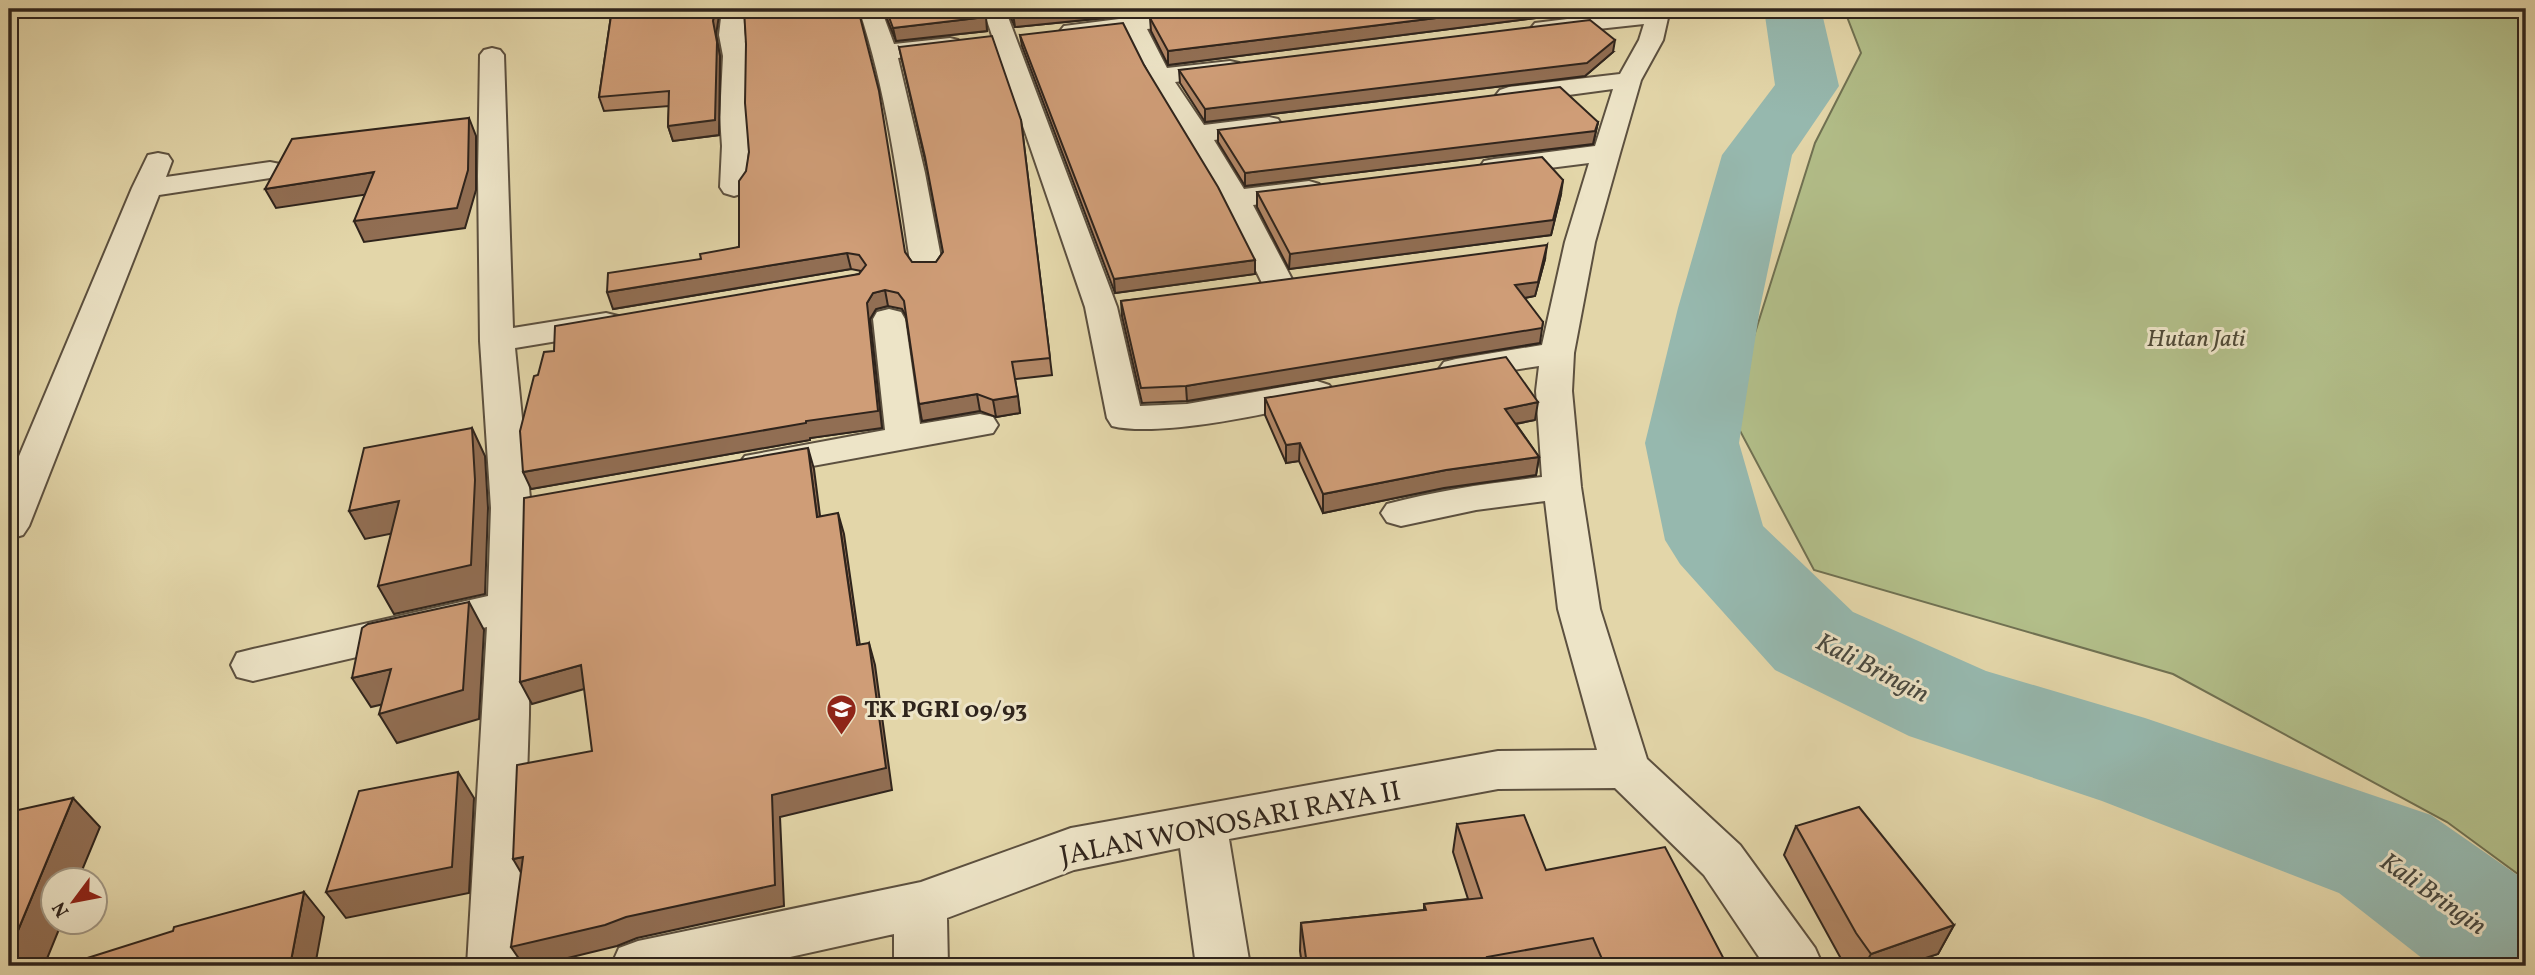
<svg xmlns="http://www.w3.org/2000/svg" width="2535" height="975" font-family="Vollkorn,serif">
  <style>
    .green { fill: #b2be89; stroke: #707152; stroke-width: 2 }
    .lines { fill: none; stroke-linecap: round; stroke-linejoin: round }
    .river { fill: #96b8ae; fill-rule: evenodd }
    .minor-casing { stroke: #5c503f; stroke-width: 4 }
    .minor { fill: #ede4c7; fill-rule: evenodd }
    .wall { fill: #b28766; stroke: #2f241c; stroke-width: 2 }
    .shaded-wall { fill: #916e53; stroke: #2f241c; stroke-width: 2 }
    .building { fill: #cf9d77; stroke: #2f241c; stroke-width: 2 }
    .labels { text-anchor: middle; stroke-width: 6; stroke-linejoin: round; paint-order: stroke }
    .park-label { font-size: 24px; font-style: italic; fill: #504a37; stroke: #ede4c7 }
    .poi-label { font-size: 24px; font-weight: bold; fill: #2f241c; stroke: #ede4c7; text-anchor: start }
    .water-label { font-size: 26px; font-style: italic; fill: #494940; stroke: #ede4c7 }
    .near-street-label { font-size: 28px; fill: #2f241c; stroke: #ede4c7 }
  </style>
  <rect width="100%" height="100%" fill="#e3d6a9"/>
  <filter id="stains"><feTurbulence type="fractalNoise" baseFrequency=".00286" numOctaves="4"/><feColorMatrix values="0 0 0 0 .2 0 0 0 0 .09 0 0 0 0 .02 0 0 0 .5 -.17"/></filter>
  <radialGradient id="worn" r=".72"><stop offset=".6" stop-color="#630" stop-opacity="0"/><stop offset="1" stop-color="#630" stop-opacity=".3"/></radialGradient>
  <!-- green -->
  <polygon class="green" points="1844,9 2526,9 2526,880 2447,822 2173,674 1814,570 1730,412 1815,143 1861,53"/>
  <g class="lines">
    <!-- river -->
    <polygon class="river" points="1764,9 1821,9 1839,86 1792,155 1760,308 1739,443 1763,526 1853,612 1986,671 2145,718 2431,815 2526,881 2526,966 2432,966 2339,893 2102,801 1909,736 1775,670 1680,564 1665,540 1645,443 1678,308 1722,155 1775,85"/>
    <defs>
      <g id="minor">
        <path d="M722 9H744C743 28 746 40 747 58 748 78 745 98 746 118 747 138 756 176 744 193L734 196 724 193 720 187 722 146 720 117 723 56 719 35Z"/>
        <path d="M859 9H881L894 44 950 38 958 40 962 45 958 50 950 52 898 58 925 173 943 268 938 275 927 277 916 275 911 268C898 181 887 93 859 9Z"/>
        <path d="M983 9H1005L1117 307 1140 406 1187 404 1317 381 1329 385 1335 392 1329 399C1279 412 1160 438 1112 426L1107 418 1085 307Z"/>
        <polygon points="1114,9 1136,9 1140,16 1207,9 1276,9 1273,14 1265,16 1147,29 1167,68 1230,61 1239,63 1242,68 1239,73 1230,75 1175,82 1204,125 1269,117 1278,119 1282,125 1278,131 1214,140 1244,189 1309,181 1319,184 1323,190 1319,196 1253,205 1294,283 1289,290 1278,292 1267,290 1262,283 1221,199 1147,76 1125,32 1072,38 1064,36 1060,31 1064,26 1119,19"/>
        <path d="M1648 9H1670L1663 40 1641 80 1620 153 1595 242 1574 353 1572 391 1581 487 1600 609 1647 759 1740 845 1815 948 1823 966H1765L1704 875 1615 788 1498 789 1229 839 1250 966H1196L1180 848 1074 870 947 918 948 966H894V934L749 966H611L619 948 638 941 921 882 1071 828 1498 751 1597 750 1558 609 1545 501 1476 510 1401 526 1387 522 1381 513 1387 504C1438 490 1490 483 1542 477L1536 391 1539 366 1456 379 1444 376 1439 369 1444 362 1456 359 1542 345 1565 242 1589 163 1494 175 1484 173 1480 167 1484 161 1494 159 1595 146 1613 89 1509 103 1500 100 1496 95 1500 90 1509 87 1620 74 1639 40 1644 24 1543 35 1535 33 1531 28 1535 23Z"/>
        <polygon points="492,48 500,50 504,55 513,328 606,313 618,316 622,323 618,330 606,333 515,348 531,508 529,715 521,966 467,966 487,627 253,681 237,677 231,665 237,653 253,649 488,596 491,508 480,341 478,176 480,55 484,50"/>
        <polygon points="158,153 168,155 172,161 166,177 270,162 280,164 284,170 280,176 270,178 159,195 29,526 23,535 9,539 9,480 132,188 148,155"/>
        <polygon points="889,309 901,312 905,319 920,424 980,414 993,417 998,425 993,433 758,476 745,472 739,464 745,456 885,430 873,319 877,312"/>
      </g>
    </defs>
    <!-- minor casing -->
    <use href="#minor" class="minor-casing"/>
    <!-- minor -->
    <use href="#minor" class="minor"/>
  </g>
  <!-- wall -->
  <g class="wall">
    <polygon points="589,9 716,35 720,56 719,135 673,141 668,126 669,106 604,111 599,97 611,16 592,18"/>
    <polygon points="883,9 983,9 987,31 896,41"/>
    <polygon points="1007,9 1114,9 1114,17 1015,27"/>
    <polygon points="1234,9 1634,9 1536,18 1168,65 1151,31 1150,18"/>
    <polygon points="1020,35 1144,65 1255,274 1115,293 1022,46"/>
    <polygon points="746,44 912,262 936,262 943,252 928,173 899,47 1021,120 1052,375 1015,379 1020,413 996,417 980,411 922,421 906,316 902,309 888,306 876,309 870,319 882,428 810,438 810,440 531,489 538,375 554,351 859,274 861,271 851,269 613,309 701,259 739,247 749,152"/>
    <polygon points="1613,52 1585,76 1205,122 1180,83 1179,70"/>
    <polygon points="1598,122 1593,144 1245,186 1218,142 1218,130"/>
    <polygon points="1257,192 1561,194 1551,235 1289,269 1257,207"/>
    <polygon points="1545,259 1535,296 1525,298 1540,343 1187,401 1142,403 1122,316 1121,301"/>
    <polygon points="1265,398 1535,420 1516,424 1539,457 1536,475 1444,488 1323,513 1299,461 1286,463 1265,415"/>
    <polygon points="1457,824 1546,870 1727,966 1252,966 1301,958 1300,951 1301,923 1424,910 1424,904 1468,899 1453,852"/>
    <polygon points="1796,826 1954,925 1938,954 1901,966 1845,966 1784,855"/>
  </g>
  <!-- shaded-wall -->
  <g class="shaded-wall">
    <polygon points="589,9 615,9 617,16 592,18"/>
    <polygon points="715,9 720,9 716,35 720,56 719,135 673,141 668,126 713,21"/>
    <polygon points="1063,9 1114,9 1114,17 1015,27 1013,14"/>
    <polygon points="1141,9 1184,9 1141,13"/>
    <polygon points="1509,9 1634,9 1536,18 1168,65 1168,51"/>
    <polygon points="986,17 987,31 896,41 893,28"/>
    <polygon points="1615,40 1613,52 1585,76 1205,122 1205,109"/>
    <polygon points="469,118 476,136 476,190 465,228 364,242 354,221"/>
    <polygon points="1598,122 1593,144 1245,186 1245,173"/>
    <polygon points="374,172 383,192 276,208 265,189"/>
    <polygon points="1563,180 1561,194 1551,235 1289,269 1290,254"/>
    <polygon points="1547,245 1545,259 1535,296 1513,300 1515,285"/>
    <polygon points="847,253 851,269 613,309 607,292"/>
    <polygon points="1255,260 1255,274 1115,293 1114,279"/>
    <polygon points="885,290 888,306 876,309 870,319 882,428 810,438 810,440 531,489 523,472 806,421 867,303 873,293"/>
    <polygon points="1543,322 1540,343 1187,401 1186,386"/>
    <polygon points="977,394 980,411 922,421 919,404"/>
    <polygon points="1018,396 1020,413 996,417 993,400"/>
    <polygon points="1538,402 1535,420 1503,426 1505,409"/>
    <polygon points="472,428 485,456 488,508 485,594 394,614 378,586"/>
    <polygon points="1300,443 1299,461 1286,463 1286,445"/>
    <polygon points="808,448 814,469 823,539 817,517"/>
    <polygon points="1539,457 1536,475 1444,488 1323,513 1323,494 1446,470"/>
    <polygon points="399,501 414,529 365,539 349,511"/>
    <polygon points="838,513 844,534 863,667 857,645"/>
    <polygon points="469,602 484,630 479,719 397,743 379,714"/>
    <polygon points="869,643 875,665 892,790 780,817 784,906 637,938 617,946 535,966 524,966 511,947 772,795"/>
    <polygon points="581,665 591,687 532,704 520,682"/>
    <polygon points="391,669 409,698 371,707 352,678"/>
    <polygon points="458,772 474,798 469,893 346,918 326,892"/>
    <polygon points="73,798 100,827 78,880 52,880 52,922 62,922 44,966 9,966 9,952"/>
    <polygon points="523,857 526,881 513,859"/>
    <polygon points="304,892 324,917 315,966 290,966"/>
    <polygon points="1954,925 1938,954 1901,966 1864,966 1871,954"/>
  </g>
  <!-- building -->
  <g class="building">
    <polygon points="612,9 715,9 713,21 717,42 715,120 668,126 669,91 599,97"/>
    <polygon points="744,9 858,9 879,91 905,252 912,262 936,262 943,252 925,157 899,47 992,36 1021,120 1050,358 1012,362 1018,396 993,400 977,394 919,404 904,301 898,293 885,290 873,293 867,303 878,411 806,421 806,423 523,472 520,431 534,376 538,375 544,352 554,351 555,326 859,274 866,265 859,255 847,253 607,292 608,273 701,259 700,254 739,247 739,181 746,171 749,152 745,103 746,44"/>
    <polygon points="886,9 983,9 986,17 893,28"/>
    <polygon points="1011,9 1063,9 1013,14"/>
    <polygon points="1234,9 1509,9 1168,51 1150,18"/>
    <polygon points="1590,20 1615,40 1587,63 1205,109 1179,70"/>
    <polygon points="1123,23 1144,65 1218,187 1255,260 1114,279 1020,35"/>
    <polygon points="1560,87 1598,122 1595,131 1245,173 1218,130"/>
    <polygon points="469,118 468,170 457,208 354,221 374,172 265,189 292,139"/>
    <polygon points="1542,157 1563,180 1553,220 1290,254 1257,192"/>
    <polygon points="1547,245 1538,282 1515,285 1543,322 1542,328 1186,386 1141,388 1121,301"/>
    <polygon points="1506,357 1538,402 1505,409 1539,457 1446,470 1323,494 1300,443 1286,445 1265,398"/>
    <polygon points="472,428 475,480 471,565 378,586 399,501 349,511 364,448"/>
    <polygon points="808,448 817,517 838,513 857,645 869,643 886,768 772,795 775,885 626,917 605,925 511,947 523,857 513,859 517,765 592,751 581,665 520,682 524,498"/>
    <polygon points="469,602 463,690 379,714 391,669 352,678 362,628 368,624"/>
    <polygon points="458,772 452,867 326,892 359,791"/>
    <polygon points="73,798 9,952 9,812"/>
    <polygon points="1859,807 1954,925 1871,954 1856,933 1796,826"/>
    <polygon points="1524,815 1546,870 1665,847 1727,965 1722,966 1605,966 1593,938 1487,957 1490,966 1252,966 1306,958 1301,923 1426,910 1424,904 1482,898 1457,824"/>
    <polygon points="304,892 290,966 62,966 173,931 174,927"/>
  </g>
  <!-- icons -->
  <defs>
    <symbol id="school-pin" viewBox="-11 -11 22 30"><path d="M0 17L-7.5 6A9.5 9.5 0 1 1 7.5 6Z" fill="#8f2418" stroke="#ede4c7"/><path d="M0-5L7-2L0 1L-7-2ZM-4 1L0 2.5L4 1V4Q0 6-4 4Z" fill="#fff"/></symbol>
  </defs>
  <g fill-rule="evenodd">
    <use href="#school-pin" x="824" y="692" width="35" height="47"/>
  </g>
  <g class="labels">
    <!-- park labels -->
    <g class="park-label">
      <text x="2196" y="346">Hutan Jati</text>
    </g>
    <!-- poi labels -->
    <g class="poi-label">
      <text x="864" y="717">TK PGRI 09/93</text>
    </g>
    <!-- water labels -->
    <g class="water-label">
      <text transform="translate(1873 667) rotate(27)" y="9">Kali Bringin</text>
      <text transform="translate(2434 893) rotate(35)" y="9">Kali Bringin</text>
    </g>
    <!-- near-street labels -->
    <g class="near-street-label">
      <text transform="translate(1230 822) rotate(-11)" y="10">JALAN WONOSARI RAYA II</text>
    </g>
  </g>
  <!-- margin -->
  <rect width="2535" height="975" fill="none" stroke="#e3d6a9" stroke-width="35"/>
  <rect x="10" y="10" width="2514" height="954" fill="none" stroke="#2f241c" stroke-width="3.5"/>
  <rect x="18" y="18" width="2500" height="940" fill="none" stroke="#2f241c" stroke-width="2"/>
  <!-- north arrow -->
  <g transform="translate(74 901) rotate(238)"><circle r="33" fill="#ede4c7" stroke="#a19783" stroke-width="2"/>
  <path d="M0-5L12 26L0 18L-12 26Z" fill="#8f2418"/>
  <text y="-10" font-size="19" font-weight="bold" text-anchor="middle" fill="#2f241c">N</text>
  </g>
  <rect width="100%" height="100%" filter="url(#stains)"/>
  <rect width="100%" height="100%" fill="url(#worn)"/>
</svg>
